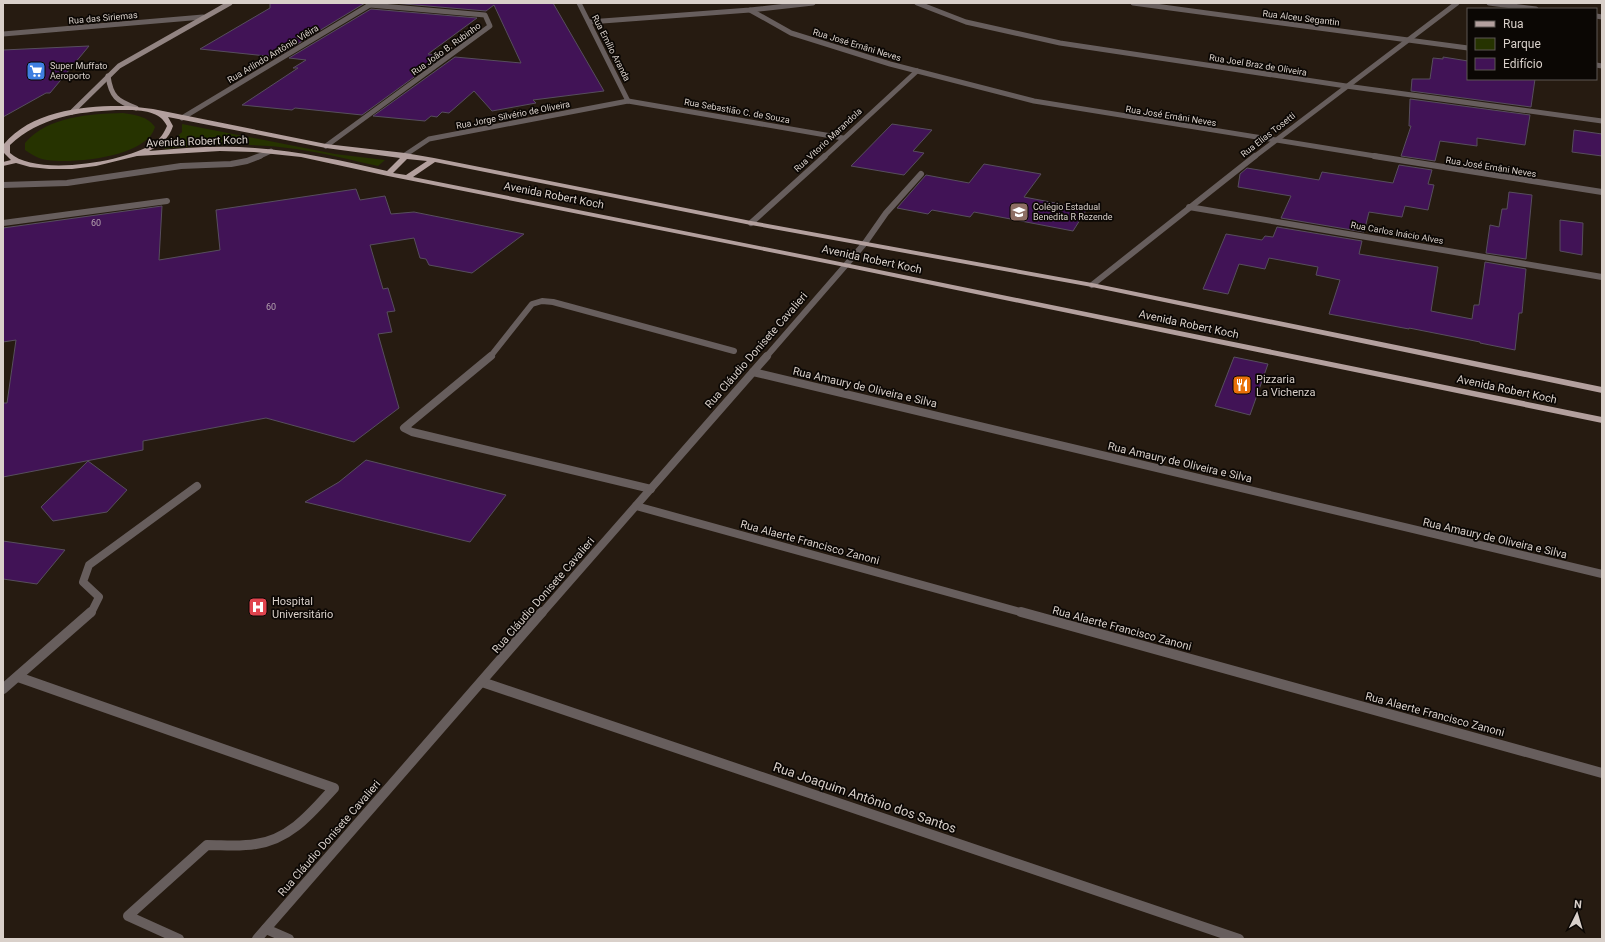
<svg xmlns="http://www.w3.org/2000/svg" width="1605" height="942" font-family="Roboto,sans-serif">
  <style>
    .green { fill: #263300 }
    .building { fill: #411356; stroke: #574e5d }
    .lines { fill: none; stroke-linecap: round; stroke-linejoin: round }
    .lane-far3 { stroke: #675e5d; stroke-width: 5 }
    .lane-far2 { stroke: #675e5d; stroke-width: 6 }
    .lane-far1 { stroke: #675e5d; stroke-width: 8 }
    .lane { stroke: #675e5d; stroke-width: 10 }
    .street-far3 { stroke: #675e5d; stroke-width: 5 }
    .street-far2 { stroke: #675e5d; stroke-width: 6 }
    .street-far1 { stroke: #675e5d; stroke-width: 8 }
    .street { stroke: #675e5d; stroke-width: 10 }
    .secondary { stroke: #928482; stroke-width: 5 }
    .primary { fill: #b3a09e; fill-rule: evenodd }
    .labels { text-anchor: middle; stroke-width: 3.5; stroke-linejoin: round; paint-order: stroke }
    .far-street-label { font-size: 9px; fill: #d9d0ca; stroke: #0b0704 }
    .far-poi-label { font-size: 9px; fill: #d9d0ca; stroke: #0b0704; text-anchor: start }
    .number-label { font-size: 9px; fill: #b3a1ad }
    .street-label { font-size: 11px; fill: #d9d0ca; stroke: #0b0704 }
    .poi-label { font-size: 11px; fill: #d9d0ca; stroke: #0b0704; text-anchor: start }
    .near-street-label { font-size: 13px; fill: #d9d0ca; stroke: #0b0704 }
  </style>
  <rect width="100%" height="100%" fill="#261b11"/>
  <!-- green -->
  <g class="green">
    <path d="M123 113C136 115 147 116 155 127 147 157 74 164 47 160 39 159 32 155 25 150V143C48 116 90 114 123 113Z"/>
    <path d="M182 124 335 154 385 160 378 166C351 160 324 153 296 149 253 143 208 144 164 149L182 132Z"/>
  </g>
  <!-- building -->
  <g class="building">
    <polygon points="270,3 365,3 276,57 200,49 270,8"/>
    <polygon points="393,3 553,3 604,91 533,100 536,103 492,111 474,91 449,113 442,112 437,117 431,116 425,121 373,116 455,57 521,63 494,5 486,11"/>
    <polygon points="371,9 477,18 428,54 443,56 362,115 295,108 292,110 242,105 298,68 293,68 306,60 289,58"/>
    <polygon points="89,46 50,93 46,93 3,117 3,50"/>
    <polygon points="1443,57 1468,61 1468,79 1535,79 1531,107 1411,91 1412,79 1430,79 1433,58 1443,59"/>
    <polygon points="1410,99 1530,115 1525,145 1477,138 1477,146 1440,141 1435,161 1401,156 1411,126 1409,126"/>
    <polygon points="892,124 932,130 913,151 924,153 904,175 851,166"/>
    <polygon points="1574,130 1602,134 1602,156 1572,152"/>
    <polygon points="984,164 1041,174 1024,197 1087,209 1073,231 974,212 970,217 932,210 928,214 897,208 926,175 969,183"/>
    <polygon points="1399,165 1432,170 1428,184 1434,185 1428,210 1405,206 1402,217 1369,212 1364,232 1281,218 1291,196 1238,187 1240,174 1247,168 1319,180 1322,172 1393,183"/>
    <polygon points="356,189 360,200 385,196 391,214 414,212 524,234 472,273 429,265 426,259 420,258 414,238 370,245 383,289 388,288 395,311 387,312 392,332 378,334 399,408 354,442 266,418 143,441 143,450 3,477 3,403 7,403 16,340 3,342 3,228 162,206 159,260 220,250 216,210"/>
    <polygon points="1509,192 1532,195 1526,259 1486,253 1490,225 1499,227 1502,209 1507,209"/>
    <polygon points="1560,220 1583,223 1582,255 1560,251"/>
    <polygon points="1277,227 1362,241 1359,254 1438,267 1431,311 1472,319 1474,305 1479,305 1485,262 1526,269 1522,313 1519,313 1515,350 1480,343 1480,342 1409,328 1409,329 1329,314 1340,280 1316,275 1318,267 1269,258 1265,269 1239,264 1228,294 1203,289 1226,234 1262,240 1265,236 1273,237"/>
    <polygon points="1234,357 1268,364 1250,415 1215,406"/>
    <polygon points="366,460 506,495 470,542 305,502 339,482"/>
    <polygon points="88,461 127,490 107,512 53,521 41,507"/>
    <polygon points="3,541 65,550 37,584 3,579"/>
  </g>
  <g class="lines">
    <!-- lane-far3 -->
    <polyline class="lane-far3" points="258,157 271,151"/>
    <!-- lane-far2 -->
    <g class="lane-far2">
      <polyline points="3,185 67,183 181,166 231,164 247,161 260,156"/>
      <polyline points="3,223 167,201"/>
      <polyline points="865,243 886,213 921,174"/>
      <polyline points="490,357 532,304 542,301 553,302 734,351"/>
    </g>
    <!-- lane-far1 -->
    <g class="lane-far1">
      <polyline points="491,356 404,428 412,432 651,489"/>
      <polyline points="91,613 99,597 83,582 89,565 197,486"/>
    </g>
    <!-- lane -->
    <g class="lane">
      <path d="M18 677 334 788C312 812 291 839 256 844 240 847 223 845 207 845L128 916 179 939"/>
      <polyline points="3,689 91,612"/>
    </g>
    <!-- street-far3 -->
    <g class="street-far3">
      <polyline points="579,3 628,101"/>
      <polyline points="917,3 966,22 1060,43 1346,86 1602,121"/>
      <polyline points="1133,3 1468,48"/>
      <polyline points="1489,3 1536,9"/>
      <polyline points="750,10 791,33 890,64 1034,101 1381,157"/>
      <polyline points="1596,16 1602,17"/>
      <polyline points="589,22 750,10 813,3"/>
      <polyline points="3,34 203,17"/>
      <polyline points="1596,65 1602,66"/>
      <polyline points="182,118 373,3"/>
      <polyline points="326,146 490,26 485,15 370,5"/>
      <polyline points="405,155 429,139 628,101 843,138"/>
      <polyline points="824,157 917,71"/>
      <polyline points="1254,157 1457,3"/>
    </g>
    <!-- street-far2 -->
    <g class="street-far2">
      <polyline points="1374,156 1602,192"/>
      <polyline points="1189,207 1602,277"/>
      <polyline points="751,223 825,156"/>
      <polyline points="1092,285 1255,156"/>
      <polyline points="766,357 865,243"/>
    </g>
    <!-- street-far1 -->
    <g class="street-far1">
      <polyline points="753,372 1602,574"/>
      <polyline points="636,506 1024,613"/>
      <polyline points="542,613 767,356"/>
    </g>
    <!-- street -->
    <g class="street">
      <polyline points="1021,612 1602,773"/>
      <polyline points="482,682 1239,939"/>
      <polyline points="266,929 289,939"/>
      <polyline points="257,939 542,612"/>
    </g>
    <!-- secondary -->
    <g class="secondary">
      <path d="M108 76C111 97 117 101 136 108"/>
      <polyline points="72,112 119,66 230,3"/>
    </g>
    <!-- primary -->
    <path class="primary" d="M128 106 153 109 326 144 405 153 434 158 751 221 1092 283 1602 387V393L1092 287 751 225 435 162 413 177 845 263 1602 417V423L845 267 388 176 301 157 254 152 220 151 137 156 96 166 72 169H49L30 167 16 163 3 166V162L11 160 4 153V144C32 110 87 105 128 106ZM116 110C133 110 159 108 167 126 164 133 160 139 154 143 127 162 36 177 10 153V145C40 117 77 112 116 110ZM168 117 326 148 400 158 387 171C343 161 300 151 255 148 220 145 184 148 149 151 160 145 169 139 173 126ZM407 159 427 161 406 175 393 173Z"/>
  </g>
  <!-- icons -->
  <defs>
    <symbol id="supermarket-square" viewBox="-11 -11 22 22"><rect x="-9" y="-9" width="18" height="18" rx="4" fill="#3f7fe0" stroke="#0b0704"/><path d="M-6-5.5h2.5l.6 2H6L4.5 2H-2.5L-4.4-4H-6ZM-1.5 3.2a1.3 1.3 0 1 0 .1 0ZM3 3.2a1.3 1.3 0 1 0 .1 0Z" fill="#fff"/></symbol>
    <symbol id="school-square" viewBox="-11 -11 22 22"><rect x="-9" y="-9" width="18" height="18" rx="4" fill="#8d6e63" stroke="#0b0704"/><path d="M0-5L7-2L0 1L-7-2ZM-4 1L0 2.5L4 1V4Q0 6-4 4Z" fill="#fff"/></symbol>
    <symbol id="restaurant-square" viewBox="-11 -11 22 22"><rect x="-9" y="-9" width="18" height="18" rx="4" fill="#e8710a" stroke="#0b0704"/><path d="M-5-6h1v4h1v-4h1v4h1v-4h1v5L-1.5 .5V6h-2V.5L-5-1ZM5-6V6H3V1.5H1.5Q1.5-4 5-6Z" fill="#fff"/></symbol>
    <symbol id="hospital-square" viewBox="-11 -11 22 22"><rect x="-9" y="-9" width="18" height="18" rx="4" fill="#e0444e" stroke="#0b0704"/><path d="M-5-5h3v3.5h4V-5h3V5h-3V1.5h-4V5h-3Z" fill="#fff"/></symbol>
  </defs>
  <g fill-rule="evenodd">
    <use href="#supermarket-square" x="25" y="60" width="22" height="22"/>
    <use href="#school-square" x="1008" y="201" width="22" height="22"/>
    <use href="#restaurant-square" x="1231" y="374" width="22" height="22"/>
    <use href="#hospital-square" x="247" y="596" width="22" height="22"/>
  </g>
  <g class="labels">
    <!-- far-street labels -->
    <g class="far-street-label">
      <text transform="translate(103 18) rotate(-5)" y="3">Rua das Siriemas</text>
      <text transform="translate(1301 18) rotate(7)" y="3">Rua Alceu Segantin</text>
      <text transform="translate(857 45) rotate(17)" y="3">Rua José Ernâni Neves</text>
      <text transform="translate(611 48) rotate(63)" y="3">Rua Emílio Aranda</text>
      <text transform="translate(446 49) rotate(-36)" y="3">Rua João B. Rubinho</text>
      <text transform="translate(273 54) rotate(-31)" y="3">Rua Arlíndo Antônio Viêira</text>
      <text transform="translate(1258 65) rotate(9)" y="3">Rua Joel Braz de Oliveira</text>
      <text transform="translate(737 111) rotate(10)" y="3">Rua Sebastião C. de Souza</text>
      <text transform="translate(513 115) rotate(-11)" y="3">Rua Jorge Silvério de Oliveira</text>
      <text transform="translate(1171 116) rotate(9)" y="3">Rua José Ernâni Neves</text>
      <text transform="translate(1268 135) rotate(-38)" y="3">Rua Elias Tosetti</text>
      <text transform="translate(828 140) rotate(-43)" y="3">Rua Vitorio Marandola</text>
      <text transform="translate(1491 167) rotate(9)" y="3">Rua José Ernâni Neves</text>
      <text transform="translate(1397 233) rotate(10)" y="3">Rua Carlos Inácio Alves</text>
    </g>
    <!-- far-poi labels -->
    <g class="far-poi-label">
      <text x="50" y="69">Super Muffato<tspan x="50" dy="10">Aeroporto</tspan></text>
      <text x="1033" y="210">Colégio Estadual<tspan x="1033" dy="10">Benedita R Rezende</tspan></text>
    </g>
    <!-- number labels -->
    <g class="number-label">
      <text x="96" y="226">60</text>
      <text x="271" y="310">60</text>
    </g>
    <!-- street labels -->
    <g class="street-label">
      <text transform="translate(197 141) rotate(-2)" y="4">Avenida Robert Koch</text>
      <text transform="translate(554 195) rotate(11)" y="4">Avenida Robert Koch</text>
      <text transform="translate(872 259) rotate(12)" y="4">Avenida Robert Koch</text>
      <text transform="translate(1189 324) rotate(12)" y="4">Avenida Robert Koch</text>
      <text transform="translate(756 350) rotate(-49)" y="4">Rua Cláudio Donisete Cavalieri</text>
      <text transform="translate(865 387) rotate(13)" y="4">Rua Amaury de Oliveira e Silva</text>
      <text transform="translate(1507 389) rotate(12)" y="4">Avenida Robert Koch</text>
      <text transform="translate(1180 462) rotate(13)" y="4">Rua Amaury de Oliveira e Silva</text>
      <text transform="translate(1495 538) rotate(13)" y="4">Rua Amaury de Oliveira e Silva</text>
      <text transform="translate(810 542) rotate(15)" y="4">Rua Alaerte Francisco Zanoni</text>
      <text transform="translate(543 595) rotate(-49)" y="4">Rua Cláudio Donisete Cavalieri</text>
      <text transform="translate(1122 628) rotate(15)" y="4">Rua Alaerte Francisco Zanoni</text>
      <text transform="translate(1435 714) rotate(15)" y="4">Rua Alaerte Francisco Zanoni</text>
      <text transform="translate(329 838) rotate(-49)" y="4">Rua Cláudio Donisete Cavalieri</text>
    </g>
    <!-- poi labels -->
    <g class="poi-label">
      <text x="1256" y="383">Pizzaria<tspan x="1256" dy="13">La Vichenza</tspan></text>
      <text x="272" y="605">Hospital<tspan x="272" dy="13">Universitário</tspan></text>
    </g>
    <!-- near-street labels -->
    <g class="near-street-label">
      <text transform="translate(865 797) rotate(19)" y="5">Rua Joaquim Antônio dos Santos</text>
    </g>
  </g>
  <!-- border -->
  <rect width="1605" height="942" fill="none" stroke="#d9d0ca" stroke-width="8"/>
  <!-- legend -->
  <rect x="1467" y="8" width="130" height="72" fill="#0b0704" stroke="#5d5753"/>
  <rect x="1475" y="21" width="20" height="6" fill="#b3a09e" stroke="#5d5753"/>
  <text x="1503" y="28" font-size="12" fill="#d9d0ca">Rua</text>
  <rect x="1475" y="38" width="20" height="12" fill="#263300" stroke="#5d5753"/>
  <text x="1503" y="48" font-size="12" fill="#d9d0ca">Parque</text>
  <rect x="1475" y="58" width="20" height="12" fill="#411356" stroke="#5d5753"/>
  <text x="1503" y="68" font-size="12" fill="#d9d0ca">Edifício</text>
  <!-- north arrow -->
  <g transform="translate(1577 914) rotate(5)" stroke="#0b0704" stroke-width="3" paint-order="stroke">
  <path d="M0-3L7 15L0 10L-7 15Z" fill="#d9d0ca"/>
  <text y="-6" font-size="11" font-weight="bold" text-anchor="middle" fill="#d9d0ca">N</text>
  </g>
</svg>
